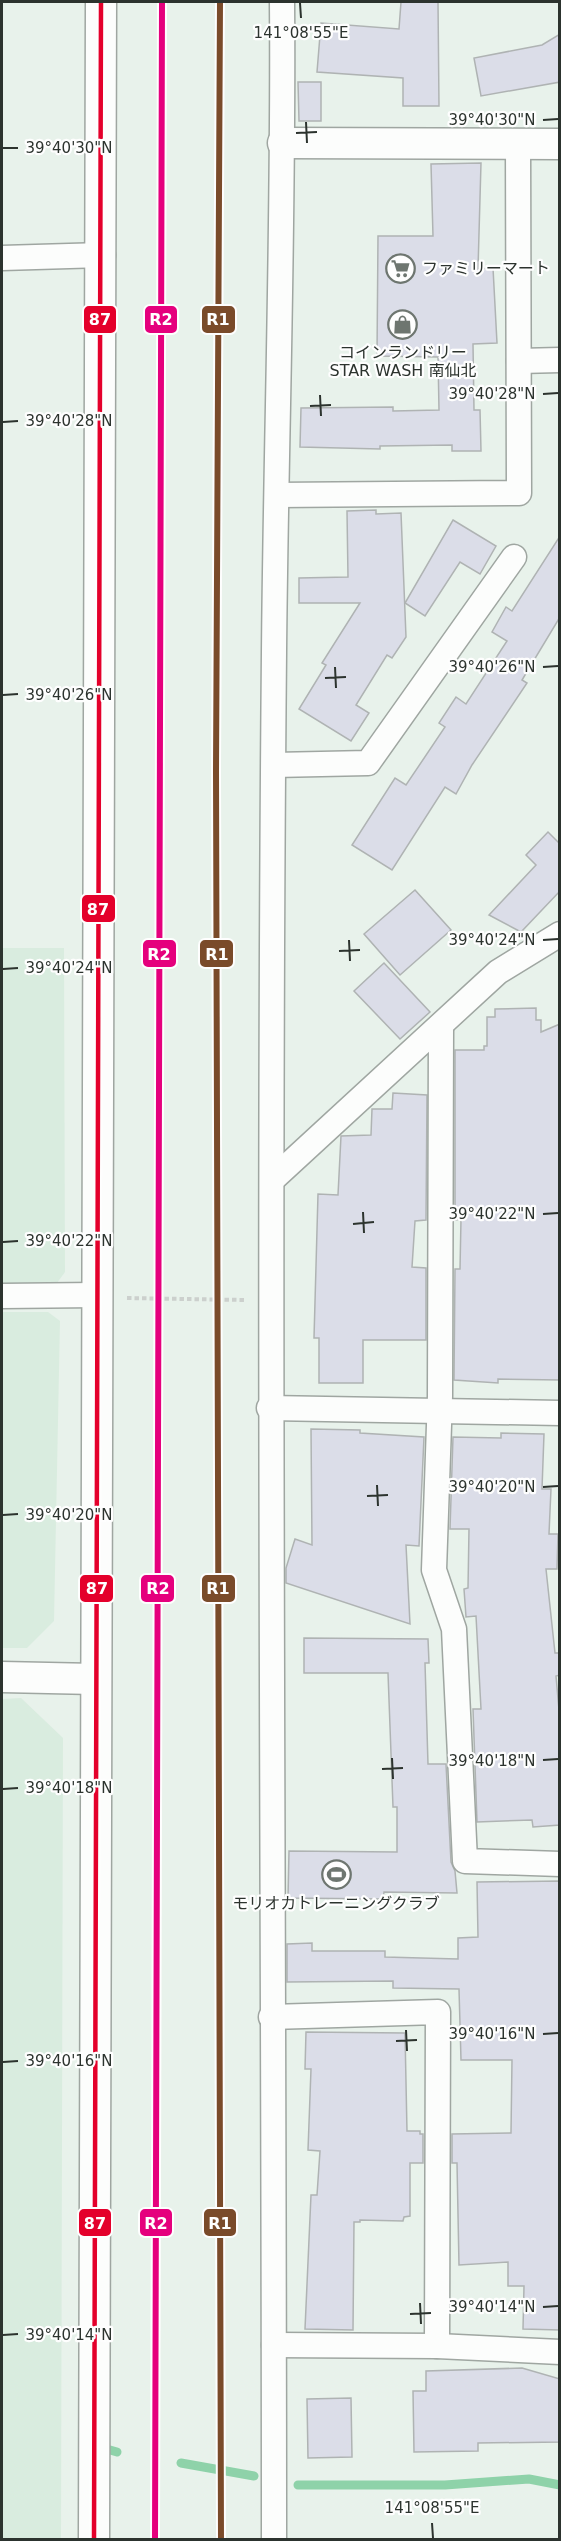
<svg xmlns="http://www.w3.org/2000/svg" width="561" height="2541" font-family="'DejaVu Sans','Noto Sans JP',sans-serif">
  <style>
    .built { fill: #d9ecdf }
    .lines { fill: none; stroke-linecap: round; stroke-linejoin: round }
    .stream { stroke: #8ed2a9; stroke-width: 9 }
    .building { fill: #dbdde8; stroke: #afb3b3; stroke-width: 1.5 }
    .minor-casing { stroke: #9fa6a1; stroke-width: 27 }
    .tertiary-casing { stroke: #9fa6a1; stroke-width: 33 }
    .path { stroke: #ccd0cd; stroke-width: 4; stroke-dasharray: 4.5 3; stroke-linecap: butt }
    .minor { stroke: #fcfdfc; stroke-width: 24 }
    .tertiary { stroke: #fcfdfc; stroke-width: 30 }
    .bus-1-casing { stroke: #fefefe; stroke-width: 9 }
    .bus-1 { stroke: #e4002b; stroke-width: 4.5 }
    .rail-1-casing { stroke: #fefefe; stroke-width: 10 }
    .rail-2-casing { stroke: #fefefe; stroke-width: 10 }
    .rail-1 { stroke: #7a4b2a; stroke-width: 6 }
    .rail-2 { stroke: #e5007d; stroke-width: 6 }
    .ticks { fill: none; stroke: #2c332e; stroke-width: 2 }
    .labels { text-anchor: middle; stroke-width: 4.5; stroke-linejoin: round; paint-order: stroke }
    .poi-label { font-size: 16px; fill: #2c332e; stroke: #fefefe }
    .ticks-label { font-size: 15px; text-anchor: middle; fill: #2c332e; stroke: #fefefe; stroke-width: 4.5; stroke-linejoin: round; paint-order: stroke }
    .line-badge { stroke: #fefefe; stroke-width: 2 }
    .badge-label { font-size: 16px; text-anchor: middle; font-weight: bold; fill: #fff }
  </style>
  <rect width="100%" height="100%" fill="#e8f2eb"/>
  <!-- built -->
  <g class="built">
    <polygon points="2,948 64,948 65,1272 54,1287 2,1287"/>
    <polygon points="2,1312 48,1312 60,1321 54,1621 27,1648 2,1648"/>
    <polygon points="21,1698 63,1738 61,2540 2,2539 2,1699"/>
  </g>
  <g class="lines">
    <!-- stream -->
    <g class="stream">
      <polyline points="110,2450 117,2452"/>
      <polyline points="181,2463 254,2476"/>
      <polyline points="298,2485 445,2485 529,2479 560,2485"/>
    </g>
  </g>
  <!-- building -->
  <g class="building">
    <polygon points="401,2 438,2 439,106 403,106 403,78 317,72 321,23 399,29"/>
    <polygon points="560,34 560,82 481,96 474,58 542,45"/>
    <polygon points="298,82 321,82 321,121 299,121"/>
    <polygon points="481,163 478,269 493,268 497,343 473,344 474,410 480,410 481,451 452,451 452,445 380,446 380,449 300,447 301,408 393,407 393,411 439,410 438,357 377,356 378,236 433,236 431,164"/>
    <polygon points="376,510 376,514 401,513 406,637 392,658 387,655 356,705 369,713 351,741 299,709 326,665 322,663 360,603 299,603 299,578 348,577 347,511"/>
    <polygon points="453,520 496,546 480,574 460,562 425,616 405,603"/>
    <polygon points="560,536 560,617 522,680 527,683 472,765 456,794 445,787 392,870 352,845 395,778 406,785 445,727 439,723 456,697 466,704 507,641 492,632 506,607 512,611"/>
    <polygon points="548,832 558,842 560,840 560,891 521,932 489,915 536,865 526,855"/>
    <polygon points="415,890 451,930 400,975 364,934"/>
    <polygon points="384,963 430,1012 400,1039 354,991"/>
    <polygon points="536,1008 536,1020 541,1020 541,1032 560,1024 560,1380 498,1379 498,1383 454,1380 455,1269 460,1269 461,1219 455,1220 455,1050 484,1050 484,1046 487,1046 487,1017 495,1017 495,1009"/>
    <polygon points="393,1093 427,1095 426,1220 415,1221 412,1267 426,1268 426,1340 363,1340 363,1383 319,1383 319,1338 314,1338 318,1194 338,1195 341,1136 371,1135 372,1109 392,1109"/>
    <polygon points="311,1429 360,1430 360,1433 424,1437 419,1546 406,1545 410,1624 286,1583 286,1568 295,1539 312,1545"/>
    <polygon points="501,1433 544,1434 542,1489 551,1489 549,1534 558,1534 557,1569 546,1569 555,1653 560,1653 560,1675 556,1676 560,1721 560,1825 533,1827 532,1820 477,1822 473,1709 481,1709 476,1616 466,1617 464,1589 468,1588 469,1529 450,1529 453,1437 501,1438"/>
    <polygon points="304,1638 428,1639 429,1663 425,1663 428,1764 446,1764 451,1862 455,1871 457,1893 384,1892 383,1899 288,1898 289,1851 397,1852 397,1807 393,1807 388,1673 304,1673"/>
    <polygon points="560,1881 560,2330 523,2329 524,2286 508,2286 508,2262 459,2265 457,2163 452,2163 452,2134 511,2133 512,2060 461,2060 459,1989 393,1988 393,1981 287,1982 287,1944 312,1943 312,1951 385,1951 385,1957 458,1959 458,1938 478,1937 477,1882"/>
    <polygon points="306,2032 405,2033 407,2131 420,2131 420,2134 423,2134 423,2163 410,2163 410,2216 404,2217 403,2221 360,2220 360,2222 354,2222 353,2330 305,2329 311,2195 317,2195 320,2151 308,2150 311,2069 305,2069"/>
    <polygon points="522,2368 560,2379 560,2442 478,2443 478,2451 414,2452 413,2391 426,2391 426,2371"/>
    <polygon points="351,2398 352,2457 308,2458 307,2399"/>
  </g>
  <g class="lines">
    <defs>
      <g id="minor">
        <polyline points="2,258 103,255"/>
        <polyline points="519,361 560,360"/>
        <polyline points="277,495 519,493 518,144"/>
        <polyline points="274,765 368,763 514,557"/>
        <polyline points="441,1027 440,1396 434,1570 454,1629 465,1861 560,1864"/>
        <polyline points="273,1179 498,972 560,934"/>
        <polyline points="2,1296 96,1295"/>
        <polyline points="269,1408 560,1413"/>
        <polyline points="271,2017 438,2012 437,2346"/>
        <polyline points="274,2345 437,2346 560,2352"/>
        <path d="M274 2540C274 1910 268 1281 274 652 276 435 284 218 282 2"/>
      </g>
      <g id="tertiary">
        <polyline points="283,143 560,144"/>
        <polyline points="2,1677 95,1679"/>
        <polyline points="94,2540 101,2"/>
      </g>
    </defs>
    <!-- minor casing -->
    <use href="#minor" class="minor-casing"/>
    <!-- tertiary casing -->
    <use href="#tertiary" class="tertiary-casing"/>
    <!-- path -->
    <polyline class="path" points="127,1298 245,1300"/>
    <!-- minor -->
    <use href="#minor" class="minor"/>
    <!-- tertiary -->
    <use href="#tertiary" class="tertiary"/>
    <defs>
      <polyline id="bus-1" points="94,2540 101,2"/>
    </defs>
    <!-- bus-1 casing -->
    <use href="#bus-1" class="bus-1-casing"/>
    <!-- bus-1 -->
    <use href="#bus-1" class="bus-1"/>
    <defs>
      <polyline id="rail-1" points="220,2 216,771 221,2540"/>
      <polyline id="rail-2" points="155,2540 162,2"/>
    </defs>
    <!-- rail-1 casing -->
    <use href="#rail-1" class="rail-1-casing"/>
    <!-- rail-2 casing -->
    <use href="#rail-2" class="rail-2-casing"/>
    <!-- rail-1 -->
    <use href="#rail-1" class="rail-1"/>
    <!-- rail-2 -->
    <use href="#rail-2" class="rail-2"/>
  </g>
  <!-- ticks -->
  <path class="ticks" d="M300 3 301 18M543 120 558 119M306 122 307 143M296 133 317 132M3 148H18M543 394 558 393M320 395 321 416M310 406 331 405M3 422 18 421M335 667 336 688M543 667 558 666M325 678 346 677M3 695 18 694M349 940 350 961M543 940 558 939M339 951 360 950M3 969 18 968M363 1212 364 1233M543 1214 558 1213M353 1224 374 1222M3 1242 18 1241M377 1485 378 1506M543 1487 558 1486M367 1496 388 1495M3 1515 18 1514M392 1758 393 1779M543 1760 558 1759M382 1769 403 1768M3 1789 18 1788M406 2030 407 2051M543 2034 558 2033M396 2041 417 2040M3 2062 18 2061M420 2303 421 2324M543 2307 558 2306M410 2314 431 2313M3 2335 18 2334M432 2523 433 2538"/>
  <!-- icons -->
  <defs>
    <symbol id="supermarket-ring" viewBox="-11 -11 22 22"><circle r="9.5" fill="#fefefe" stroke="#6e7670" stroke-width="1.5"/><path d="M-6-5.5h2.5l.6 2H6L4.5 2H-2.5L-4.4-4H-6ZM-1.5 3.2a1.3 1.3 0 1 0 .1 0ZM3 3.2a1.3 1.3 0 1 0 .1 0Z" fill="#6e7670"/></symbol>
    <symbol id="shop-ring" viewBox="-11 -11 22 22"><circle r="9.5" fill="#fefefe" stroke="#6e7670" stroke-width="1.5"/><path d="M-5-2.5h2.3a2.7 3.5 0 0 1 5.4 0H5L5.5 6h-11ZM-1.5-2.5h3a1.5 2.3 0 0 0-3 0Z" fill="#6e7670"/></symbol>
    <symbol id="stadium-ring" viewBox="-11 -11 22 22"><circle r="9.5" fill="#fefefe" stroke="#6e7670" stroke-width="1.5"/><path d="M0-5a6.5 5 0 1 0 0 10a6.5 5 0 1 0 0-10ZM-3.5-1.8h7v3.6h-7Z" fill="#6e7670"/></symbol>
  </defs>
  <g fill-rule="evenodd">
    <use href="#supermarket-ring" x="384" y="252" width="33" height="33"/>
    <use href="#shop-ring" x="386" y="308" width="33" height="33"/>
    <use href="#stadium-ring" x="320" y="1858" width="33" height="33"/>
  </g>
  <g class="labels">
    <!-- poi labels -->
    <g class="poi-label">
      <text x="422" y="274" text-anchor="start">ファミリーマート</text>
      <text x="403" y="358">コインランドリー<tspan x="403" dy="18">STAR WASH 南仙北</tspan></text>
      <text x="336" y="1909">モリオカトレーニングクラブ</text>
    </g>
  </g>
  <g class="ticks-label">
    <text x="301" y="38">141°08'55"E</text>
    <text x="492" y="125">39°40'30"N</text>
    <text x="69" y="153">39°40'30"N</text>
    <text x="492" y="399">39°40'28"N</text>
    <text x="69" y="426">39°40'28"N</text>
    <text x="492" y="672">39°40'26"N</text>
    <text x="69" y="700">39°40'26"N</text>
    <text x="492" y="945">39°40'24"N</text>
    <text x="69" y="973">39°40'24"N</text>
    <text x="492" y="1219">39°40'22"N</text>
    <text x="69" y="1246">39°40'22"N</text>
    <text x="492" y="1492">39°40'20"N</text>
    <text x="69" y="1520">39°40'20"N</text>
    <text x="492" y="1766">39°40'18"N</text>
    <text x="69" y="1793">39°40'18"N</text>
    <text x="492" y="2039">39°40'16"N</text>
    <text x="69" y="2066">39°40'16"N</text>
    <text x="492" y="2312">39°40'14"N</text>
    <text x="69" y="2340">39°40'14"N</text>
    <text x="432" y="2513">141°08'55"E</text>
  </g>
  <g class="line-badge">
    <rect x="201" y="305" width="35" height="29" rx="6" fill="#7a4b2a"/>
    <rect x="83" y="305" width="34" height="29" rx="6" fill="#e4002b"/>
    <rect x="144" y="305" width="34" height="29" rx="6" fill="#e5007d"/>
    <rect x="81" y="894" width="35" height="29" rx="6" fill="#e4002b"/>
    <rect x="199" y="939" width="35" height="29" rx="6" fill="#7a4b2a"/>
    <rect x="142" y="939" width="35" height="29" rx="6" fill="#e5007d"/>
    <rect x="201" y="1574" width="35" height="29" rx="6" fill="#7a4b2a"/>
    <rect x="79" y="1574" width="35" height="29" rx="6" fill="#e4002b"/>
    <rect x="140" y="1574" width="35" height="29" rx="6" fill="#e5007d"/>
    <rect x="203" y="2208" width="34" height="29" rx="6" fill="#7a4b2a"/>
    <rect x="78" y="2208" width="34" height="29" rx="6" fill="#e4002b"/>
    <rect x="139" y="2208" width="34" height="29" rx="6" fill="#e5007d"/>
  </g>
  <g class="badge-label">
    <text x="218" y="325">R1</text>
    <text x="100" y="325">87</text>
    <text x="161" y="325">R2</text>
    <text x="98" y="915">87</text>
    <text x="217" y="960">R1</text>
    <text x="159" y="960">R2</text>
    <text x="218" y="1594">R1</text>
    <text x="97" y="1594">87</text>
    <text x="158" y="1594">R2</text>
    <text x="220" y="2229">R1</text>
    <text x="95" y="2229">87</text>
    <text x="156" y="2229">R2</text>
  </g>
  <!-- border -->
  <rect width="561" height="2541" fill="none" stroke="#2c332e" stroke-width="6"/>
</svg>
